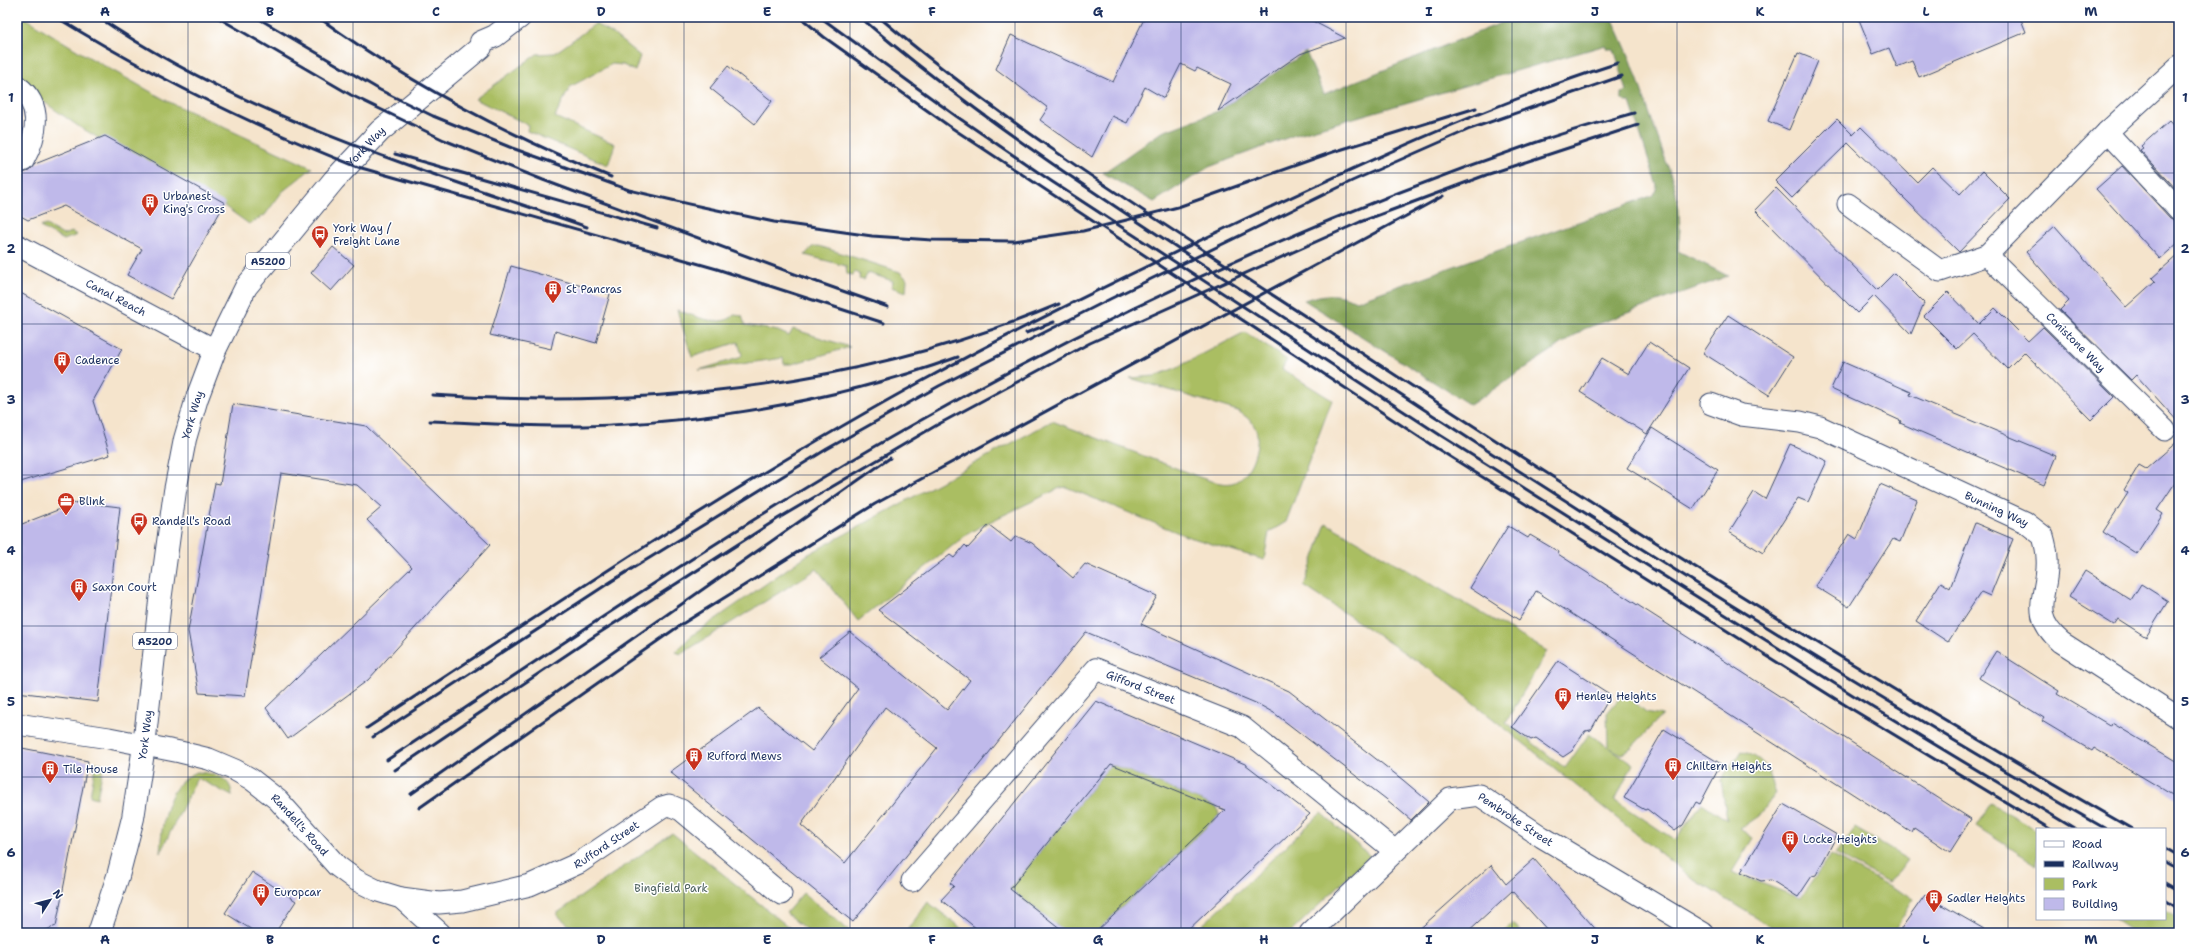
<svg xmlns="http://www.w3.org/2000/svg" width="2196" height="950" font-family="'Shantell Sans',sans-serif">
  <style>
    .green { fill: #aabe62; stroke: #627660 }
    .forest { fill: #87a558; stroke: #516a5b }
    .building { fill: #bfb9ea; fill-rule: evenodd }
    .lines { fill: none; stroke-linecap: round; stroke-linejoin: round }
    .street-casing { stroke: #3c4a6e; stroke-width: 23 }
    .primary-casing { stroke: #3c4a6e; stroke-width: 24 }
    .street { stroke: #fff; stroke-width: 21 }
    .primary { stroke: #fff; stroke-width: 22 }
    .rail { stroke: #1b2f5e; stroke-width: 3 }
    .grid { fill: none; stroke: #1b2f5e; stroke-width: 1; stroke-opacity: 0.55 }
    .labels { text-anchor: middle; stroke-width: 3; stroke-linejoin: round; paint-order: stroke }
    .shield { fill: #fff; stroke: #5f6d8e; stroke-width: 1 }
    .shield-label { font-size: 10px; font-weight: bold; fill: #1b2f5e }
    .street-label { font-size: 11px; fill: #1b2f5e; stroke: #fff }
    .poi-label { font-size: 11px; fill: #1b2f5e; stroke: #fff; text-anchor: start }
    .park-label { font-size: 11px; fill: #4d615f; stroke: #fff }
    .neatline { fill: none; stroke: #1b2f5e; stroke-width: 1.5 }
    .grid-label { font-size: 13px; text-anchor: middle; font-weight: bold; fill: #1b2f5e }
  </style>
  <rect width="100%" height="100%" fill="#fff"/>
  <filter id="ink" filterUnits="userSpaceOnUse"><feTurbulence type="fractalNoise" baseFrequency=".025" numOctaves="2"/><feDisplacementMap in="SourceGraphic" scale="8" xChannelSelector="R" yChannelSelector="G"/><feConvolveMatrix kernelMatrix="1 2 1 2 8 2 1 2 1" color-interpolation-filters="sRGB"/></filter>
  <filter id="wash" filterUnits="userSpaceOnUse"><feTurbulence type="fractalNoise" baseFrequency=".012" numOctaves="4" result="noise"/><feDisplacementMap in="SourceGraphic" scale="16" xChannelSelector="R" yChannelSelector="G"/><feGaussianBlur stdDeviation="0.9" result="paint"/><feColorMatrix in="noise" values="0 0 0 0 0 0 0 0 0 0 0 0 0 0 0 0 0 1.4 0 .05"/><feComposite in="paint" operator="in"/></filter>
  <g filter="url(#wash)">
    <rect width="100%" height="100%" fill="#f5e4cc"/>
    <!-- green -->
    <g class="green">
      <polygon points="17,17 23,17 85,55 169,102 312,168 282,192 265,215 249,224 213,198 156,172 78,126 17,83"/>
      <polygon points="595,24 613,34 640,56 635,71 623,65 612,64 570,87 555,117 615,144 608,165 527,131 528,125 475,99 537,54 555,53"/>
      <polygon points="46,225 63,235 71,232 77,235 64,240 40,227"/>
      <polygon points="819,246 900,272 907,279 906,292 891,287 893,281 868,273 864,280 859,279 860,274 855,272 853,275 847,274 846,266 805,255 812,247"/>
      <path d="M677 310C693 315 721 329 734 315L742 316 745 325 778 331 789 336 793 329 850 347 792 364H784L783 358 699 370 739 358 742 355 738 342 692 357Z"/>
      <path d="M1245 332 1287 360 1282 369 1332 400 1286 522 1269 532 1264 560 1186 536 1066 487 1060 488 981 526 966 535 858 621 817 569 681 654 676 652 690 637 807 555 1052 421 1202 478C1211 481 1223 485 1232 483 1250 478 1261 446 1256 430 1253 421 1245 416 1238 411L1130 378 1155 376 1178 367Z"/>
      <path d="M1326 523 1547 651 1506 722 1565 768 1589 734 1608 747 1607 713 1624 693 1646 712 1662 715 1632 747 1622 754 1610 748 1633 764 1615 800 1675 840 1702 803 1727 820 1721 780 1741 751C1767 759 1768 770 1776 793L1759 816 1740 829 1753 838 1732 872 1800 898 1831 855 1913 899 1893 933H1781L1690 877 1441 677 1304 586Z"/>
      <polygon points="96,762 104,764 97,798 90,796"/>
      <polygon points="1111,764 1217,807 1219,815 1095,933 1066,933 1010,889"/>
      <path d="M197 772C213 773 232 777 232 796L197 778 160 853C162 824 165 784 197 772Z"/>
      <polygon points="1991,803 2037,830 2037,865 1976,826"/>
      <polygon points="1321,813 1370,856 1290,933 1194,933"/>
      <polygon points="1855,828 1908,860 1898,873 1888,882 1835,854"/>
      <polygon points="672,833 796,933 578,933 556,914"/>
      <polygon points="803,893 852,933 810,933 786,913"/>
      <polygon points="928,902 967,933 905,933"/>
      <polygon points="2165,910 2179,918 2179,933 2136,933 2115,919 2165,919"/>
      <polygon points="1513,923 1522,933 1501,933"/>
    </g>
    <!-- forest -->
    <path class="forest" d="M1516 17H1612L1631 60 1674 184 1679 209 1680 229 1678 251 1728 276 1584 329 1470 405 1304 300C1323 294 1337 292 1356 301L1654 195 1657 186 1630 102H1625L1621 98V93L1627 91 1614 49H1608L1606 45 1295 135 1209 167 1154 202 1103 173 1160 133 1218 111 1306 52 1324 94Z"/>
    <g id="blocks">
      <!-- building -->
      <g class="building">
        <polygon points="1145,17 1305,17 1345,38 1300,54 1218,111 1231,84 1197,68 1195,71 1181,64 1164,98 1145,87 1127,123 1112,116 1092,157 1040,120 1048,108 996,69 1011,35 1113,82"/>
        <polygon points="1858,17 2020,17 2026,32 1919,77 1912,61 1897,67 1889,48 1873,54"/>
        <polygon points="1798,53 1818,61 1789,130 1768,121"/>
        <polygon points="728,66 772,101 755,124 710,88"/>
        <polygon points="1837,119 1853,135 1861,127 1917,182 1932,167 1960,194 1982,171 2010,199 1959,252 1848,143 1792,198 1775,181"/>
        <polygon points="2169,121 2179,132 2179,192 2140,150 2143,148 2141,146"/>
        <polygon points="105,136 225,203 171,299 127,275 142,249 64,206 28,220 17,214 17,171 23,173 29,171 35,164"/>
        <polygon points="2122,166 2170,218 2179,222 2179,242 2160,259 2096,189"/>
        <polygon points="1776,188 1877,290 1894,273 1924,303 1911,334 1874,296 1857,313 1755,210"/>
        <polygon points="2055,226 2126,307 2155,281 2152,278 2179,254 2179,423 2136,375 2131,380 2060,310 2069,301 2026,252"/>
        <polygon points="333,247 354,265 331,291 311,273"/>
        <polygon points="511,266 610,294 596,343 555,331 551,349 490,335"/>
        <polygon points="17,291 122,349 93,401 110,455 17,483"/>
        <polygon points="1948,292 1979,324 1995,308 2028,341 2043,327 2114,397 2091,420 2024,352 2007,369 1973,334 1957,349 1924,316"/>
        <polygon points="1728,315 1793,357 1769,395 1703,353"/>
        <polygon points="1649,342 1689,368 1647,434 1580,392 1602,358 1629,374"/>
        <polygon points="1843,362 1911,392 1910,395 2056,456 2044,485 1900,423 1901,421 1831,389"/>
        <polygon points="233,404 366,426 490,545 368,680 288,739 266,708 412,567 367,520 382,507 357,485 281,473 245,696 199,693 188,631 215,483 220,484"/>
        <polygon points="1652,428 1718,470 1693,509 1627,468"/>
        <polygon points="2179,440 2179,477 2157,510 2163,514 2137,554 2103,532 2128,493 2124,490 2139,465 2146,469"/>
        <polygon points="1790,444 1827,461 1808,502 1798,498 1763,553 1729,532 1754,492 1765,499"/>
        <polygon points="1880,484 1917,500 1900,542 1893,539 1849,607 1815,586 1849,534 1857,539"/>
        <polygon points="78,502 120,507 98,702 17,692 17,526"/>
        <polygon points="1975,523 2013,539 1990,596 1981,592 1948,642 1916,621 1941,582 1950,588"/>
        <path d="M989 525 1011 542 1016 536 1032 543 1073 578 1085 564 1157 596 1141 624 1289 691 1403 780 1429 802 1411 820 1386 799 1274 713 1258 704 1086 632 853 922 670 772 758 708 812 751 858 688 819 657 850 632 947 710 970 680 878 610 950 555 954 558 965 545 968 548ZM885 707 937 748 845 863 801 825Z"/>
        <polygon points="1508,526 1528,538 1530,535 1559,552 1558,554 1971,819 1950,852 1914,828 1912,832 1536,591 1519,620 1470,588"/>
        <polygon points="2085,571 2131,600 2141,584 2168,601 2146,637 2118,619 2114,625 2069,597"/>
        <polygon points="1996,651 2059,691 2057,694 2111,726 2112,723 2179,763 2179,799 2094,748 2092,751 2042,721 2044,718 1979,678"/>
        <polygon points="1558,661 1611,695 1591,730 1585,731 1572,751 1563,757 1536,738 1531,740 1512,727"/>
        <polygon points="1096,701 1245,764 1310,814 1185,933 1095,933 1225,810 1111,764 1010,889 1066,933 982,933 941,900 954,886 950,883"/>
        <polygon points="1664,729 1721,764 1700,804 1696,802 1683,825 1675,831 1647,809 1645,810 1624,798"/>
        <polygon points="17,747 88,761 56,926 39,933 17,933"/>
        <polygon points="1783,804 1837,835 1816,875 1812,876 1798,897 1771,880 1761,881 1741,872"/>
        <polygon points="1534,859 1599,933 1550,933 1512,891 1466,933 1415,933 1491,865 1506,884"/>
        <polygon points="252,872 296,901 275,933 257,933 225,913"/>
        <polygon points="1925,895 1933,900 1991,933 1898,933"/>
      </g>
    </g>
  </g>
  <g filter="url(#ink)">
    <use href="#blocks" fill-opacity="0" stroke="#3c4a6e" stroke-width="1"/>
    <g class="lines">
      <defs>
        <g id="street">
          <path d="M17 86C44 105 37 136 23 161"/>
          <polyline points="2107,132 2179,210"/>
          <polyline points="1848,204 1940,271 1987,255"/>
          <path id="s1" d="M17 245 215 350"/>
          <path id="s2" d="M1711 404 1741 415 1800 422 1820 427 2025 522 2043 536C2045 543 2047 551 2047 558 2050 594 2026 612 2061 642L2179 718"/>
          <polyline points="2165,430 1987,255 2107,132 2179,66"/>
          <path id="s3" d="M17 724 109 738 180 752 209 759 235 770 251 779 278 800 337 866 356 880 378 891 401 898 440 933"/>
          <path id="s4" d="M912 881 1096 669 1242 727 1395 851"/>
          <path id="s5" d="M401 898 439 903 462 901 530 885 579 863 662 807 669 805 681 810 781 894"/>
          <path id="s6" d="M1310 933 1450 799 1479 795 1542 837 1703 933"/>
        </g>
        <g id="primary">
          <path id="s7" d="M99 933 118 876 133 818 144 746 160 601 175 491 185 439 197 398 215 350 246 287 334 180 380 131 481 47V42L495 36 520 17"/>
        </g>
      </defs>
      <!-- street casing -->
      <use href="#street" class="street-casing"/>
      <!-- primary casing -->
      <use href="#primary" class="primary-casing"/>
      <!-- street -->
      <use href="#street" class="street"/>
      <!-- primary -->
      <use href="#primary" class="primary"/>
      <!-- rail -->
      <g class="rail">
        <path d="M56 17C152 76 253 126 358 167L717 269 884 323"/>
        <path d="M98 17C245 117 420 169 587 227"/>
        <polyline points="217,17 351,95 444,140 543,180 808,279"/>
        <polyline points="256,17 380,90 433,116 512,148 629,190 689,204 774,222 872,236 932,240 1014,241 1083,231 1178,207 1333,152 1476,108"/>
        <path d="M318 17C409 83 507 135 611 177"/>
        <polyline points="800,17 824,37 949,126 1433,446 1850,708 2050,829"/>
        <polyline points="820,17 956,116 1051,181 1440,435 1856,697 2075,829"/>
        <path d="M860 17C1002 139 1163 237 1318 340 1576 510 1838 676 2106 829"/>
        <path d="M879 17C1018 135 1175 231 1328 331 1591 504 1858 673 2132 829"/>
        <polyline points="395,154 657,228"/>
        <polyline points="803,277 888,307"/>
        <polyline points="1026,333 1054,322"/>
        <path d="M432 395C644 409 862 387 1059 304"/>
        <path d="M430 421C481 423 533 427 584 426 710 422 839 400 958 357"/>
        <path d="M367 728C550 608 732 485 924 380 1024 325 1127 276 1230 226 1357 166 1484 106 1618 63"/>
        <polyline points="373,737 612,581 827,449 939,386 1110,299 1352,181 1470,129 1622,76"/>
        <path d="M387 760C567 641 744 519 932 414 1127 304 1333 211 1546 139 1575 129 1605 121 1634 113"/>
        <polyline points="395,770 593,637 779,518 937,425 1090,343 1360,222 1486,175 1638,125"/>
        <polyline points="411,794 890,458"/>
        <polyline points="419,808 682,624 875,504 1443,196"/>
        <polyline points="2165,848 2179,856"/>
        <polyline points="2165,862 2179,870"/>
        <polyline points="2165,883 2179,891"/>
        <polyline points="2165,900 2179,909"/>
      </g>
    </g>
  </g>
  <!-- grid -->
  <path class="grid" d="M188 17V933M353 17V933M519 17V933M684 17V933M850 17V933M1015 17V933M1181 17V933M1346 17V933M1512 17V933M1677 17V933M1843 17V933M2008 17V933M17 173H2179M17 324H2179M17 475H2179M17 626H2179M17 777H2179"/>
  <!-- icons -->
  <defs>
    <symbol id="building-pin" viewBox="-11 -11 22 30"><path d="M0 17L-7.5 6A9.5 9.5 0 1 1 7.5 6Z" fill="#c8321e" stroke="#fff"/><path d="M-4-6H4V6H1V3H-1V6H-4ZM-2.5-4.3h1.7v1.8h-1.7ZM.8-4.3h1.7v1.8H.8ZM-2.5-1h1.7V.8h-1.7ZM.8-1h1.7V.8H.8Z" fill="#fff"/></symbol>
    <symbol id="bus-pin" viewBox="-11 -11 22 30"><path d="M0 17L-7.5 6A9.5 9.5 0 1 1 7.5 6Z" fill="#c8321e" stroke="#fff"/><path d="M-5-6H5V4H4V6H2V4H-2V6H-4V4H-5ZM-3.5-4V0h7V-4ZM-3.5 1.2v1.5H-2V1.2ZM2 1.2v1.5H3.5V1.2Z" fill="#fff"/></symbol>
    <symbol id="office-pin" viewBox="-11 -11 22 30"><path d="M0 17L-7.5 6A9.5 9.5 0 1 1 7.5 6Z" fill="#c8321e" stroke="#fff"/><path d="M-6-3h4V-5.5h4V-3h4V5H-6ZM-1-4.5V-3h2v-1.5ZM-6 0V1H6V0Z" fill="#fff"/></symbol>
  </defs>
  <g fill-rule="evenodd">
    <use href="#building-pin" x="140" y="192" width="20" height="27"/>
    <use href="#bus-pin" x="310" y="224" width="20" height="27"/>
    <use href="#building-pin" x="543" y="279" width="20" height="27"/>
    <use href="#building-pin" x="52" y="350" width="20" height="27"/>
    <use href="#office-pin" x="56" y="491" width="20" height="27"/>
    <use href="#bus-pin" x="129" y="511" width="20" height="27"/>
    <use href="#building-pin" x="69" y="577" width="20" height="27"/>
    <use href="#building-pin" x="1553" y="686" width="20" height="27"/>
    <use href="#building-pin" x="684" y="746" width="20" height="27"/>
    <use href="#building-pin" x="1663" y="756" width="20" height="27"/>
    <use href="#building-pin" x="40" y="759" width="20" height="27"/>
    <use href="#building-pin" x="1780" y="829" width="20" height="27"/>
    <use href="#building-pin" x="251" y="882" width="20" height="27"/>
    <use href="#building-pin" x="1924" y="888" width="20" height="27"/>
  </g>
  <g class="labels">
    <!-- shield labels -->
    <g class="shield">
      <rect x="246" y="253" width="44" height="16" rx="3"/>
      <rect x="133" y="633" width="44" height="16" rx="3"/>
    </g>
    <g class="shield-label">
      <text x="268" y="265">A5200</text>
      <text x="155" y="645">A5200</text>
    </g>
    <!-- street labels -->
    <g class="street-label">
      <text dy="4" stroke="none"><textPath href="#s7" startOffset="852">York Way</textPath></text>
      <text dy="4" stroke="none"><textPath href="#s1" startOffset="112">Canal Reach</textPath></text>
      <text transform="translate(2076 342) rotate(45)" y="4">Conistone Way</text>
      <text dy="4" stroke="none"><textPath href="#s7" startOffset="528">York Way</textPath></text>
      <text dy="4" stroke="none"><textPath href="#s2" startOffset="307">Bunning Way</textPath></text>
      <text dy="4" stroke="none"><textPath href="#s4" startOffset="329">Gifford Street</textPath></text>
      <text dy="4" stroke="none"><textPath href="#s7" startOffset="204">York Way</textPath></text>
      <text dy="4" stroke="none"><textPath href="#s6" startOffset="267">Pembroke Street</textPath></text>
      <text dy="4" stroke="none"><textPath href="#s3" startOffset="309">Randell's Road</textPath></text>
      <text dy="4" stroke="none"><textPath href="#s5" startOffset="218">Rufford Street</textPath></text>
    </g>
    <!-- poi labels -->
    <g class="poi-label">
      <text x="163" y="200">Urbanest<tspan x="163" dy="13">King's Cross</tspan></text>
      <text x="333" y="232">York Way /<tspan x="333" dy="13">Freight Lane</tspan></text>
      <text x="566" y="293">St Pancras</text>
      <text x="75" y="364">Cadence</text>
      <text x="79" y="505">Blink</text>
      <text x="152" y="525">Randell's Road</text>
      <text x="92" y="591">Saxon Court</text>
      <text x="1576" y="700">Henley Heights</text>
      <text x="707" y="760">Rufford Mews</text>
      <text x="1686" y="770">Chiltern Heights</text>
      <text x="63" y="773">Tile House</text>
      <text x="1803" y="843">Locke Heights</text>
      <text x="274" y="896">Europcar</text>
      <text x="1947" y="902">Sadler Heights</text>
    </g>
    <!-- park labels -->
    <g class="park-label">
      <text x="671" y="892">Bingfield Park</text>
    </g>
  </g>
  <!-- margin -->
  <rect width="2196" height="950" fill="none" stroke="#fff" stroke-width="44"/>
  <!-- legend -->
  <rect x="2036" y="828" width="130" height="92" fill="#ffffff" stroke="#a4acbf"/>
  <rect x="2044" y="841" width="20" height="6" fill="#ffffff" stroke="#a4acbf"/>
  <text x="2072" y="848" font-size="12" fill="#1b2f5e">Road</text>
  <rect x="2044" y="861" width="20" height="6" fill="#1b2f5e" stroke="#a4acbf"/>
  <text x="2072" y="868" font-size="12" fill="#1b2f5e">Railway</text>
  <rect x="2044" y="878" width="20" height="12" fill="#aabe62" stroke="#a4acbf"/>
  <text x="2072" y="888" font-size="12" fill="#1b2f5e">Park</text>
  <rect x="2044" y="898" width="20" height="12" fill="#bfb9ea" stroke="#a4acbf"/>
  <text x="2072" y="908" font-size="12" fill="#1b2f5e">Building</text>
  <!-- north arrow -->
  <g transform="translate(50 900) rotate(54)" stroke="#ffffff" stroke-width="3" paint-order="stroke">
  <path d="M0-3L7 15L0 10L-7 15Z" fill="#1b2f5e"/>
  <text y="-6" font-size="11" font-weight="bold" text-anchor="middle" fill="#1b2f5e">N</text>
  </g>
  <rect x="22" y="22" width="2152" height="906" class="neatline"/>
  <g class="grid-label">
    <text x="105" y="16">A</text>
    <text x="270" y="16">B</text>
    <text x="436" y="16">C</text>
    <text x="601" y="16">D</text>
    <text x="767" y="16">E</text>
    <text x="932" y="16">F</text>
    <text x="1098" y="16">G</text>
    <text x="1264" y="16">H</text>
    <text x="1429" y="16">I</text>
    <text x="1595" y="16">J</text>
    <text x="1760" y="16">K</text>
    <text x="1926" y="16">L</text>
    <text x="2091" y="16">M</text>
    <text x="11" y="102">1</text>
    <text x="2185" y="102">1</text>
    <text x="11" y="253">2</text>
    <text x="2185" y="253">2</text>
    <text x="11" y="404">3</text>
    <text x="2185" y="404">3</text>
    <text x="11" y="555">4</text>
    <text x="2185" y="555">4</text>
    <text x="11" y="706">5</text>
    <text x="2185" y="706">5</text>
    <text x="11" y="857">6</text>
    <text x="2185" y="857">6</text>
    <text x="105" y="944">A</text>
    <text x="270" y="944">B</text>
    <text x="436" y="944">C</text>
    <text x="601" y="944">D</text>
    <text x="767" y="944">E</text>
    <text x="932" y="944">F</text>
    <text x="1098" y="944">G</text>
    <text x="1264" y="944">H</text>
    <text x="1429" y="944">I</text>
    <text x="1595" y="944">J</text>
    <text x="1760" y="944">K</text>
    <text x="1926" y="944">L</text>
    <text x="2091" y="944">M</text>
  </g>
</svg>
